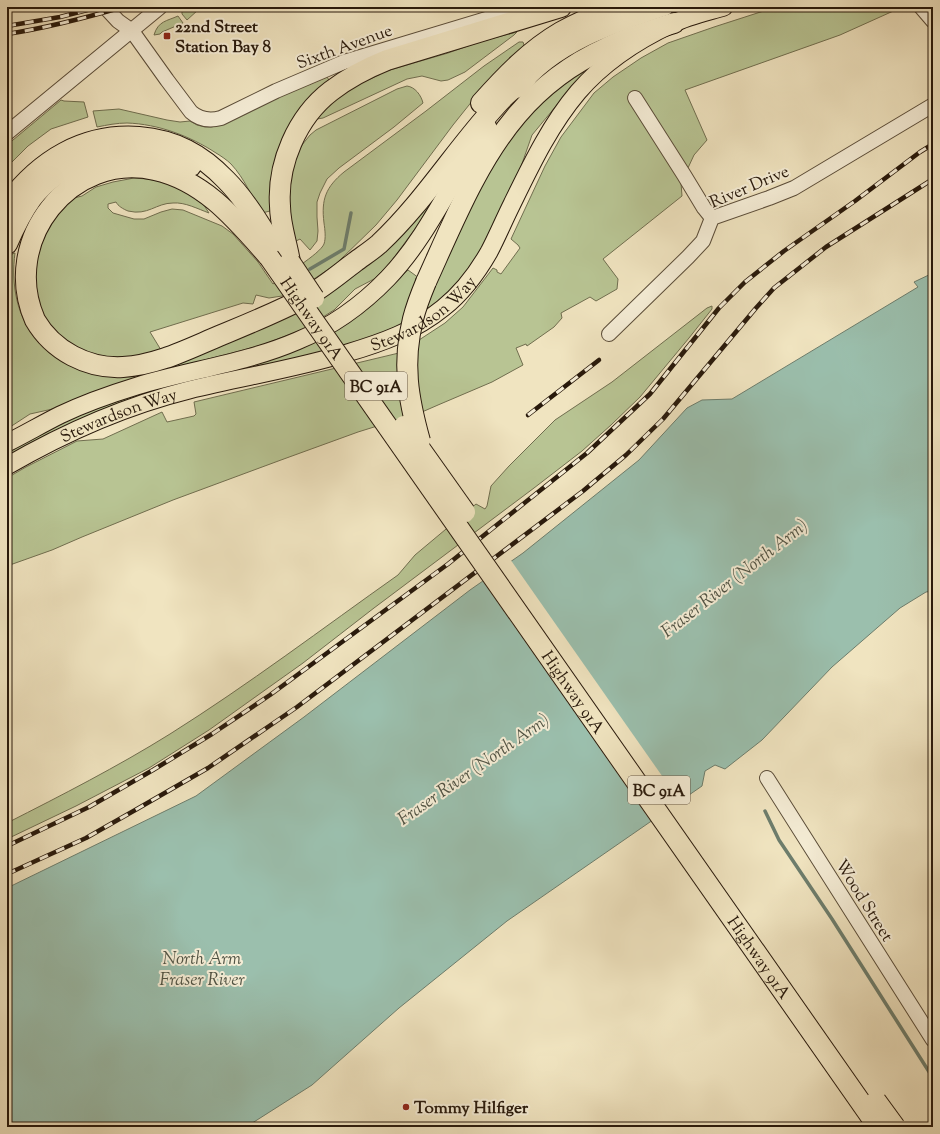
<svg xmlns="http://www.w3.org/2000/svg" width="940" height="1134" font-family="'Sorts Mill Goudy',serif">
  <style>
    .green { fill: #b8c493; stroke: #706e4f }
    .water { fill: #9bbfad; stroke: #6d7d6c }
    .pier { fill: #f0e4c0 }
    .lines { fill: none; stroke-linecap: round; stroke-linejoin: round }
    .stream { stroke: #6d7d6c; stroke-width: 3.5 }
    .minor-casing { stroke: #5a4c38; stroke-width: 16 }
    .major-casing { stroke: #28190b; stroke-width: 19 }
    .highway-casing { stroke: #28190b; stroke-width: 22 }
    .minor { stroke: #f5edd6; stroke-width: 14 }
    .major { stroke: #f0e4c0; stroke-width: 17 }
    .highway { stroke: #f0e4c0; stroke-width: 20 }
    .rail-casing { stroke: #28190b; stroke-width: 4.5 }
    .rail { stroke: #f5edd6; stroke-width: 3; stroke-dasharray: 9; stroke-linecap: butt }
    .highway-bridge-casing { stroke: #28190b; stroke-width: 22; stroke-linecap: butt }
    .highway-bridge { stroke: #f0e4c0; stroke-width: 20 }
    .poi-dot { fill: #8f2418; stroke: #f5edd6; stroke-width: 1.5 }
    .labels { text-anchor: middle; stroke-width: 4; stroke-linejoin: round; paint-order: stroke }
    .shield { fill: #f5edd6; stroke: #665948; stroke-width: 1 }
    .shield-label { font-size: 16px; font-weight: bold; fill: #28190b }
    .poi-label { font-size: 17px; font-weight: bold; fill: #28190b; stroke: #f5edd6; text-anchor: start }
    .street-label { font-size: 17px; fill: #28190b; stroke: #f5edd6 }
    .water-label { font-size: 18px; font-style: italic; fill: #505344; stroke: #f5edd6 }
  </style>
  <rect width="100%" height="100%" fill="#f0e4c0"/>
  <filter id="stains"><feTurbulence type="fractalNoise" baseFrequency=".005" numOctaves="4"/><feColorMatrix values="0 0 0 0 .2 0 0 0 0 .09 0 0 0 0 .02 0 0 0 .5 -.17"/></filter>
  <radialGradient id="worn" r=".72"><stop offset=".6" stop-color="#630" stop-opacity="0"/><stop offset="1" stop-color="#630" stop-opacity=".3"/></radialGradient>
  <!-- green -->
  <g class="green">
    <polygon points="187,7 207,7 198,10 187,20 182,14 182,11"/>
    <polygon points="776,7 907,7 900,8 840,35 685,90 707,140 694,155 681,183 682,196 603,259 618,279 617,289 596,301 590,297 561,313 562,318 554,327 527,346 526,344 516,348 523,365 492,382 438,405 422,412 358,432 281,460 173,500 82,537 52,550 7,566 7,478 26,467 77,441 103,439 162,412 167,422 194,416 196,414 194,402 403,352 419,340 445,323 463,307 493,268 497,270 497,272 501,274 520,248 518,245 511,239 545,166 561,137 594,93 613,77 641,58 668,43 714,27"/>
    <path d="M178 16 183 23 162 32 160 34 154 35C158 21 167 21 178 16Z"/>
    <polygon points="517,32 514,35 465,72 448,80 441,81 422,76 407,79 323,118 317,119 330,102 352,87 379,75 383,72 448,53 482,41"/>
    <path d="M519 42H523L524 45 522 49 477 95 453 125 397 200 376 225 336 264 314 279 282 296 269 298 256 295 253 304 243 303 150 332 161 350 143 355 127 357H110L96 355 76 348 60 337 45 319 36 303 35 241 66 200 82 196 96 187 113 182 134 178 147 179 167 182 198 196 209 213C198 209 185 202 173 203 156 203 148 216 128 211 123 209 118 206 116 202L108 204V208L113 213 134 219H144L161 212 172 209 183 210 222 226 233 234 258 262 273 284C283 276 320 254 324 244 326 238 325 230 324 223 321 199 326 187 344 172L426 111 484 66Z"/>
    <polygon points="581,69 585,74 561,100 532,135 518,175 484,244 471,267 436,307 381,336 278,365 7,459 7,450 82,413 149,390 369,306 408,270 419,278 462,221 503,147 536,106"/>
    <path d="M327 77 329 80 318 89 304 104 271 189 270 211 262 213C251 196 245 179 231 164 227 160 221 156 216 153 190 136 158 124 127 123 117 123 107 125 97 127L93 111 119 109 167 120 180 122 190 121 197 125 205 127H212L243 111Z"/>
    <path d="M407 86C415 87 421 95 423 103L394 127 339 168 327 179 320 193 317 202V217L318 231 317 241 310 250 300 239 294 242 289 217V181L296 156 302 145 310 135 316 130 397 89Z"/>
    <polygon points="61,100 64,101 84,102 88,117 51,129 28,146 7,167 7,145"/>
    <path d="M431 202 420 222 390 263 374 279 355 289 334 310 304 329 262 345 201 361 57 408 30 414 7 429V268L12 254 15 253C11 282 16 320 39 340 50 350 63 357 75 366L226 343Z"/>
    <path d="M712 306V309L689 338 640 397 611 425 582 451 534 488 374 608 303 663 209 730 149 768 76 806 7 839V823C62 795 117 767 170 734 248 685 323 628 398 575L415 555 476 504 485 509 487 506 491 486 509 466 555 420 612 382 707 308Z"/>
  </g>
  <!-- water -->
  <polygon class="water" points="933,273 933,591 926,592 900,608 832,667 762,740 725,769 715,765 705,771 702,786 507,921 399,1008 312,1085 246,1127 7,1127 7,888 196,796 304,717 470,590 523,553 639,460 687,408 702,400 732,399 918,287 914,282"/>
  <!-- pier -->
  <polygon class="pier" points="510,559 681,803 652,823 482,580"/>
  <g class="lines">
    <!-- stream -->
    <g class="stream">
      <polyline points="310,269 344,249 351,213"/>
      <polyline points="765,811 779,840 832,919 933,1078"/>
    </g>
    <defs>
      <g id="minor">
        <path d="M105 7 118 21 132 31 167 80 191 112C200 120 210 121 221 118L276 91 344 62 526 7"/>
        <polyline points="921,7 933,21"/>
        <polyline points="635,98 684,175 704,208 712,218"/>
        <polyline points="7,133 160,7"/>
        <polyline points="609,334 688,257 703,241 712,218 769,198 794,188 933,105"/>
        <polyline points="767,778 933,1040"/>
      </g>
      <g id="major">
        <path d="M518 89C553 44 613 24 665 7"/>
        <path d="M7 443C25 434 42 424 60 415 85 403 111 394 137 386 189 370 246 363 297 341 331 327 362 305 388 278 430 234 453 176 488 127"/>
        <path id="s1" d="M7 466C64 433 125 406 189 390 241 377 295 369 347 353 381 343 415 331 443 308 462 293 477 273 489 252 497 237 504 220 512 204 531 165 550 125 578 92 603 63 638 40 672 24 688 16 707 12 724 7"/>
      </g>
      <g id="highway">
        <path d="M481 103C505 76 530 50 561 32 579 22 598 14 617 7"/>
        <path d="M7 204C39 161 83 133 139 137 175 140 201 154 226 180 241 195 253 213 264 231 269 238 274 247 280 253"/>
        <path d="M7 244C14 228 22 212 32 198 59 164 105 146 148 152 163 154 177 159 191 166"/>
        <path d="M269 257C237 221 205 181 155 170 71 151 0 240 35 320 53 351 88 369 123 367 157 365 188 349 219 336 248 324 278 312 306 297 324 287 339 274 355 262 363 256 372 250 379 244 426 200 459 144 503 98 510 91 518 85 526 78"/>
        <path d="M290 262C287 243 280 225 280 206 277 164 297 117 331 91 348 78 367 68 387 60L561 7"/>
        <path d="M426 282C452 225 477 162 517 115 541 87 573 63 606 48 628 37 652 30 674 23"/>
      </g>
    </defs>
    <!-- minor casing -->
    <use href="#minor" class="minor-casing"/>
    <!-- major casing -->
    <use href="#major" class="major-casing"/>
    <!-- highway casing -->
    <use href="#highway" class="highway-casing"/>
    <!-- minor -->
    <use href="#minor" class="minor"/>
    <!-- major -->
    <use href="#major" class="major"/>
    <!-- highway -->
    <use href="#highway" class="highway"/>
    <defs>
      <g id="rail">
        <polyline points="7,26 60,17 99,7"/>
        <path d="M7 34C46 28 85 18 123 7"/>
        <polyline points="528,415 599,360"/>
        <polyline points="7,846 89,807 153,770 212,734 270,695 448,564 587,453 650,394 719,308 745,282 784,251 855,201 920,152 933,144"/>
        <polyline points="7,874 86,838 137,809 208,768 297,707 583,491 626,455 663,419 756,308 774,288 826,247 933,179"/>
      </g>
    </defs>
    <!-- rail casing -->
    <use href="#rail" class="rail-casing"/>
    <!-- rail -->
    <use href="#rail" class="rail"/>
    <defs>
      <g id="highway-bridge">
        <path id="s2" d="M269 257 878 1127"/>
        <polyline points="290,262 314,298"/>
        <polyline points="404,426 465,512"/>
        <path d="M420 441C408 398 402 363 413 319 416 307 421 294 426 282"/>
        <polyline points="876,1101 895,1127"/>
      </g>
    </defs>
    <!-- highway-bridge casing -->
    <use href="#highway-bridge" class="highway-bridge-casing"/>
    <!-- highway-bridge -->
    <use href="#highway-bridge" class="highway-bridge"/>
  </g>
  <!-- markers -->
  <g class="poi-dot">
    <rect x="163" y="32" width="8" height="8" rx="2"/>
    <circle cx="406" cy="1107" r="4"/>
  </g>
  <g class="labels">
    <!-- shield labels -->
    <g class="shield">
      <rect x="345" y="372" width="62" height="28" rx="3"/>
      <rect x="628" y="776" width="62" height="28" rx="3"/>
    </g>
    <g class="shield-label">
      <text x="376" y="392">BC 91A</text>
      <text x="659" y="796">BC 91A</text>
    </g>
    <!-- poi labels -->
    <g class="poi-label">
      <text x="175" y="32">22nd Street<tspan x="175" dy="20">Station Bay 8</tspan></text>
      <text x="414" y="1113">Tommy Hilfiger</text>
    </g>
    <!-- street labels -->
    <g class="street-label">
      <text transform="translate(344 46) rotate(-20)" y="6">Sixth Avenue</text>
      <text transform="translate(749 186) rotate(-23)" y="6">River Drive</text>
      <text dy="6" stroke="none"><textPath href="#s1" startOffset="447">Stewardson Way</textPath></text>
      <text dy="6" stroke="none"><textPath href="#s2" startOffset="75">Highway 91A</textPath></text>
      <text dy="6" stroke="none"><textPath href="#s1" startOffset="123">Stewardson Way</textPath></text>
      <text dy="6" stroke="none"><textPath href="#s2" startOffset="531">Highway 91A</textPath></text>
      <text transform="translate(865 900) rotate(58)" y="6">Wood Street</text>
      <text dy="6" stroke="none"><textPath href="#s2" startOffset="855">Highway 91A</textPath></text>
    </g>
    <!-- water labels -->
    <g class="water-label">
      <text transform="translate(734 578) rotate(-38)" y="6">Fraser River (North Arm)</text>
      <text transform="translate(473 769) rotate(-35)" y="6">Fraser River (North Arm)</text>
      <text x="202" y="964">North Arm<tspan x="202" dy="21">Fraser River</tspan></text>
    </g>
  </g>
  <!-- margin -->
  <rect width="940" height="1134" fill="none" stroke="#f0e4c0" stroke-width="24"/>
  <rect x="8" y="8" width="924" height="1118" fill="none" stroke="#28190b" stroke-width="2"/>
  <rect x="12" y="12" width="916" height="1110" fill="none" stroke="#28190b"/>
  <rect width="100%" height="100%" filter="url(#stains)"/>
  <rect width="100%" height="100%" fill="url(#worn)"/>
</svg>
